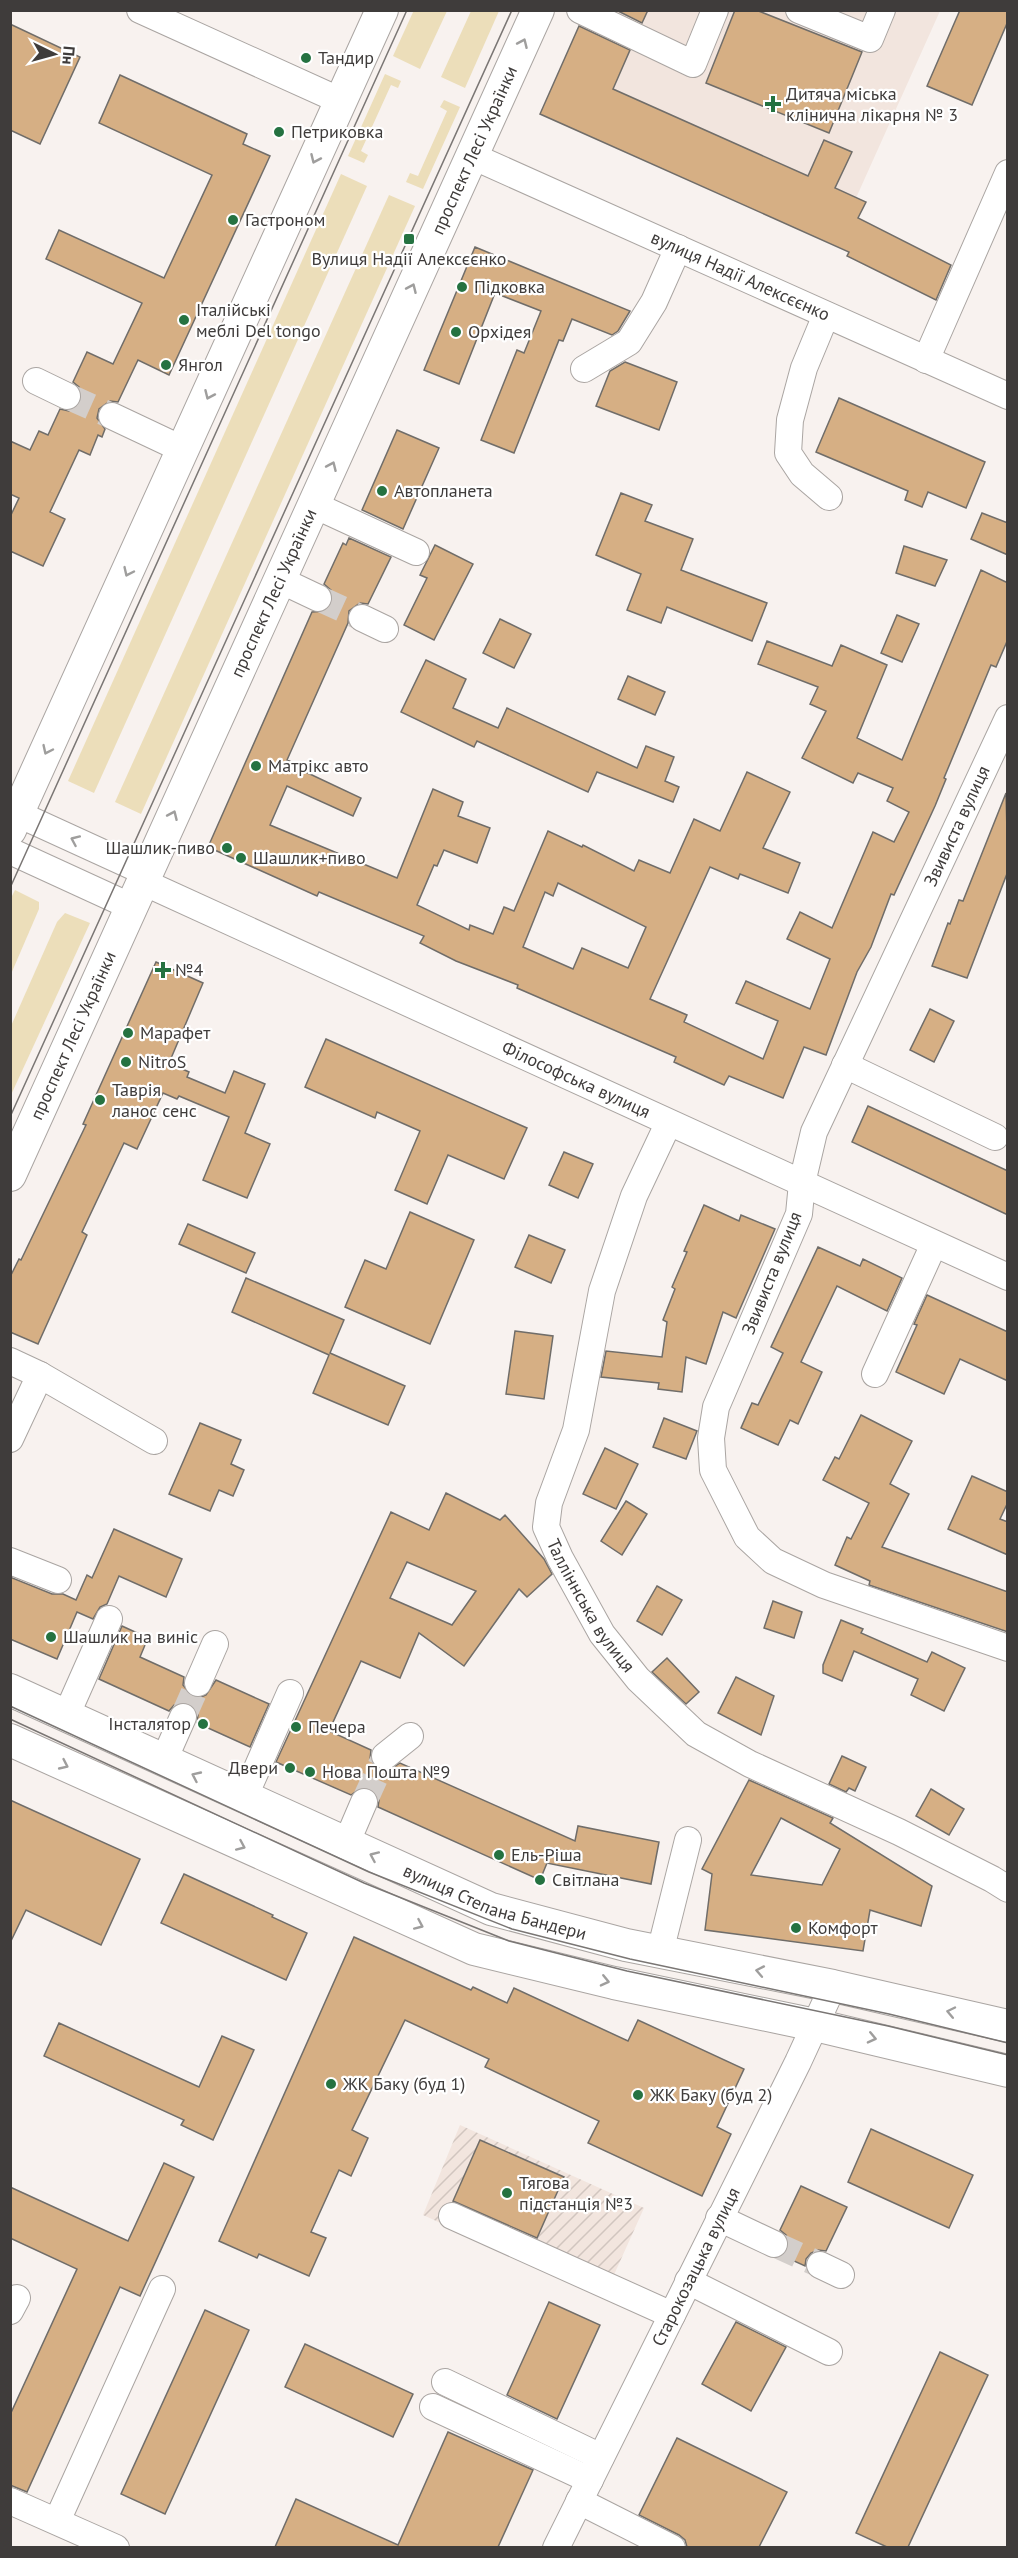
<svg xmlns="http://www.w3.org/2000/svg" width="1018" height="2558" font-family="'PT Sans',sans-serif">
  <style>
    .built { fill: #f2e5de }
    .industrial { fill: url(#industrial-furrows) }
    .grass { fill: #ecdeba }
    .building { fill: #d6af84; stroke: #706d69; stroke-width: 1.5; fill-rule: evenodd }
    .lines { fill: none; stroke-linecap: round; stroke-linejoin: round }
    .minor-tunnel { stroke: #d3cecb; stroke-width: 26; stroke-dasharray: 26 13; stroke-linecap: butt }
    .minor-casing { stroke: #aaa5a2; stroke-width: 28 }
    .major-casing { stroke: #aaa5a2; stroke-width: 34 }
    .minor { stroke: #fff; stroke-width: 26 }
    .major { stroke: #fff; stroke-width: 32 }
    .tram { stroke: #7a7674; stroke-width: 1.5 }
    .oneway { stroke: #9f9e9d }
    .poi-dot { fill: #257241; stroke: #fff; stroke-width: 2 }
    .labels { text-anchor: middle; stroke-width: 4.5; stroke-linejoin: round; paint-order: stroke }
    .poi-label { font-size: 18px; fill: #3f3c3b; stroke: #fff; text-anchor: start }
    .street-label { font-size: 18px; fill: #3f3c3b; stroke: #fff }
  </style>
  <defs>
    <pattern id="industrial-furrows" width="10" height="10" patternUnits="userSpaceOnUse" patternTransform="scale(1.5)"><rect width="10" height="10" fill="#f2e5de"/><path d="M-1 1l2-2M0 10L10 0M9 11l2-2" fill="none" stroke="#d1c5bf"/></pattern>
  </defs>
  <rect width="100%" height="100%" fill="#f8f2ef"/>
  <!-- built -->
  <polygon class="built" points="592,11 940,11 856,198 835,188 851,152 824,140 808,176 613,89 630,49 584,28"/>
  <!-- industrial -->
  <polygon class="industrial" points="460,2125 644,2208 604,2297 423,2215"/>
  <!-- grass -->
  <g class="grass">
    <polygon points="414,10 447,11 420,69 393,56"/>
    <polygon points="471,11 499,11 465,88 441,77"/>
    <polygon points="385,74 401,81 398,88 391,85 361,151 368,155 364,163 348,156"/>
    <polygon points="444,100 460,107 423,189 406,182 410,173 418,176 447,111 440,107"/>
    <polygon points="341,174 367,186 94,793 68,781"/>
    <polygon points="389,195 415,206 141,814 115,802"/>
    <polygon points="15,890 39,902 39,909 11,974 10,900"/>
    <polygon points="65,913 90,923 11,1095 11,1026 57,922"/>
  </g>
  <!-- building -->
  <g class="building">
    <polygon points="616,10 648,10 642,23"/>
    <polygon points="735,10 756,10 862,52 829,133 706,83"/>
    <polygon points="960,10 1008,10 1008,21 972,105 927,86"/>
    <polygon points="10,24 80,57 40,144 10,130"/>
    <polygon points="579,26 630,50 613,89 808,176 824,140 852,152 835,188 866,202 858,218 951,265 936,300 847,256 849,252 540,114"/>
    <polygon points="120,75 247,134 243,144 270,156 169,375 138,360 118,402 110,401 99,409 97,418 105,429 102,437 98,435 90,455 79,450 50,512 65,519 43,566 10,551 10,517 19,498 10,494 10,441 30,450 39,431 48,435 60,409 69,411 76,408 81,402 82,394 79,387 73,382 87,352 113,364 142,303 46,259 59,230 164,278 212,175 99,123"/>
    <polygon points="475,247 630,311 618,331 612,335 572,319 563,341 559,340 514,453 481,440 517,350 524,353 541,311 495,293 459,384 424,370"/>
    <polygon points="625,362 677,382 659,430 596,406 610,371"/>
    <polygon points="839,398 985,462 966,508 928,492 922,507 905,500 908,491 816,452"/>
    <polygon points="397,430 439,448 403,529 362,510"/>
    <polygon points="621,493 652,505 645,521 693,539 681,570 767,603 752,641 667,607 661,623 627,610 641,574 596,555"/>
    <polygon points="982,513 1008,523 1008,555 971,539"/>
    <path d="M349 538 391 557 368 604 360 603 349 611 348 623 287 760 296 764 295 767 361 798 353 816 287 786 270 825 397 878 433 789 463 802 458 816 490 828 477 863 444 850 437 866 434 865 417 905 469 930 470 925 493 934 504 907 514 911 548 831 582 847 583 845 634 871 639 860 670 873 694 819 720 831 747 772 790 792 763 848 800 863 788 893 740 874 738 879 710 867 650 999 687 1015 684 1022 763 1059 778 1021 736 1003 746 981 810 1009 830 959 787 939 800 912 832 928 873 832 894 842 909 812 887 801 893 788 858 773 853 783 802 758 826 711 810 704 818 687 758 664 767 641 832 666 841 645 887 665 857 738 902 760 981 570 1008 583V639L996 667 991 665 944 778 946 779 935 806 894 895 891 894 871 947 857 972 826 1055 804 1047 783 1098 729 1076 724 1085 674 1062 676 1057 517 988 518 985 456 961 420 943 424 936 319 892 317 896 208 847 312 612 326 611 332 604 331 590 324 584 343 543 346 545ZM558 883 646 927 628 968 582 948 573 969 523 947 545 892 553 896Z"/>
    <polygon points="435,545 473,564 434,640 404,625 427,578 420,575"/>
    <polygon points="904,546 947,560 935,586 896,573"/>
    <polygon points="897,615 919,624 902,662 881,653"/>
    <polygon points="500,619 531,634 514,668 483,653"/>
    <polygon points="426,660 466,679 453,708 498,728 507,708 637,768 646,746 674,757 665,781 679,787 673,802 597,772 588,792 477,741 474,747 401,712"/>
    <polygon points="628,676 665,692 655,715 618,699"/>
    <polygon points="1006,793 1008,871 967,978 932,966 948,923 950,924 959,900 963,901"/>
    <polygon points="156,962 203,983 169,1063 189,1072 187,1077 225,1093 234,1071 265,1084 245,1133 270,1144 247,1198 203,1180 229,1117 179,1096 177,1099 163,1093 137,1149 124,1143 82,1232 87,1235 38,1344 10,1332 10,1277 19,1259 21,1260 86,1125 83,1124"/>
    <polygon points="930,1009 954,1021 934,1062 910,1050"/>
    <polygon points="326,1039 527,1128 504,1179 448,1155 427,1204 395,1190 420,1131 377,1112 375,1118 305,1087"/>
    <polygon points="868,1106 1008,1171 1008,1215 852,1142"/>
    <polygon points="564,1152 593,1164 578,1198 549,1185"/>
    <polygon points="704,1205 739,1221 741,1215 775,1229 736,1318 723,1312 706,1364 686,1357 682,1392 658,1389 659,1383 601,1377 606,1351 662,1357 667,1322 663,1320 675,1289 672,1287 687,1252 684,1251"/>
    <polygon points="410,1212 474,1240 430,1344 345,1307 365,1260 386,1269"/>
    <polygon points="188,1224 255,1253 246,1273 179,1244"/>
    <polygon points="529,1235 565,1250 551,1283 515,1267"/>
    <polygon points="818,1247 860,1266 863,1259 902,1278 887,1311 837,1286 801,1362 822,1372 798,1424 790,1420 778,1445 741,1428 752,1403 758,1405 783,1353 771,1347"/>
    <polygon points="246,1278 344,1320 330,1353 405,1386 388,1425 313,1393 329,1355 232,1312"/>
    <polygon points="927,1295 1008,1332 1008,1381 960,1359 944,1394 896,1372 917,1325 914,1324"/>
    <polygon points="515,1331 553,1336 544,1399 506,1394"/>
    <polygon points="861,1415 912,1441 890,1484 909,1494 882,1547 1008,1592 1008,1632 869,1585 870,1581 835,1565 847,1537 851,1539 869,1503 823,1480 835,1457 839,1459"/>
    <polygon points="664,1418 697,1431 686,1459 653,1447"/>
    <polygon points="200,1423 241,1440 231,1464 244,1470 233,1496 219,1490 210,1511 169,1494"/>
    <polygon points="605,1448 638,1464 616,1509 583,1494"/>
    <polygon points="972,1476 1008,1492 1008,1502 1000,1519 1008,1522 1008,1555 948,1529"/>
    <path d="M446 1493 500 1520 505 1515 544 1559 552 1574 527 1597 519 1589 464 1666 419 1633 400 1678 361 1661 329 1731 371 1750 370 1759 379 1770 388 1771 400 1763 575 1841 578 1826 659 1842 651 1884 547 1863 540 1880 378 1807 379 1800 370 1789 362 1787 351 1795 276 1762 391 1512 429 1530ZM407 1562 476 1591 452 1625 390 1598Z"/>
    <polygon points="626,1501 647,1514 622,1555 601,1541"/>
    <polygon points="114,1529 182,1559 166,1597 119,1576 107,1604 100,1607 93,1619 77,1612 57,1659 10,1639 10,1577 52,1594 63,1594 76,1600 87,1575 92,1578"/>
    <polygon points="657,1586 682,1600 662,1635 637,1621"/>
    <polygon points="773,1601 802,1612 794,1638 764,1628"/>
    <polygon points="841,1620 863,1629 861,1633 927,1662 932,1652 965,1668 944,1711 911,1695 918,1679 854,1651 842,1681 823,1673 823,1665"/>
    <polygon points="122,1626 148,1638 140,1657 184,1677 183,1685 192,1696 199,1698 206,1695 216,1680 269,1704 250,1747 197,1723 198,1715 190,1704 181,1702 174,1705 169,1711 99,1679"/>
    <polygon points="667,1658 699,1692 686,1704 652,1672"/>
    <polygon points="736,1677 774,1696 761,1735 718,1713"/>
    <polygon points="842,1756 866,1767 855,1791 849,1788 846,1792 829,1784"/>
    <path d="M749 1780 833 1818 830 1823 932 1886 921 1926 870 1910 863 1951 705 1930 712 1874 702 1869ZM781 1818 840 1849 822 1885 751 1875Z"/>
    <polygon points="931,1789 964,1809 949,1835 916,1816"/>
    <polygon points="10,1800 140,1859 101,1945 26,1910 10,1943"/>
    <polygon points="184,1874 273,1915 272,1917 307,1933 286,1980 161,1923"/>
    <polygon points="354,1937 471,1990 473,1987 507,2003 514,1988 628,2041 638,2020 744,2069 717,2127 731,2134 702,2196 588,2143 599,2121 485,2067 489,2059 405,2020 352,2130 368,2138 351,2176 339,2170 311,2232 326,2238 309,2276 259,2254 257,2258 219,2241"/>
    <polygon points="59,2023 199,2087 222,2036 254,2050 213,2140 181,2125 184,2120 44,2056"/>
    <polygon points="871,2129 973,2175 949,2228 848,2182"/>
    <polygon points="480,2140 564,2177 537,2238 453,2201"/>
    <polygon points="164,2163 194,2177 140,2296 120,2287 27,2492 10,2485 10,2415 77,2269 10,2238 10,2187 128,2241"/>
    <polygon points="801,2186 847,2207 826,2251 818,2250 811,2253 806,2259 805,2266 783,2256 788,2250 789,2242 786,2235 780,2230"/>
    <polygon points="549,2302 600,2325 557,2419 507,2395"/>
    <polygon points="205,2310 249,2330 165,2514 121,2494"/>
    <polygon points="736,2322 786,2347 751,2411 702,2384"/>
    <polygon points="305,2344 413,2394 393,2437 285,2387"/>
    <polygon points="940,2352 988,2375 908,2547 887,2547 856,2533"/>
    <polygon points="448,2432 533,2470 498,2547 275,2547 296,2499 398,2545"/>
    <polygon points="677,2438 787,2492 759,2547 687,2547 685,2540 679,2535 639,2515"/>
  </g>
  <g class="lines">
    <!-- minor-tunnel -->
    <g class="minor-tunnel">
      <polyline points="67,396 112,416"/>
      <polyline points="318,598 362,618"/>
      <polyline points="183,1717 198,1683"/>
      <polyline points="364,1802 385,1756"/>
      <polyline points="774,2244 820,2265"/>
    </g>
    <defs>
      <g id="minor">
        <polyline points="140,10 341,101"/>
        <polyline points="580,10 693,64 715,10"/>
        <polyline points="799,10 870,39 882,10"/>
        <path id="s1" d="M472 156 1008 396"/>
        <polyline points="826,315 804,368 790,420 788,453 802,474 829,497"/>
        <polyline points="926,360 1008,173"/>
        <polyline points="584,369 629,342 654,302 678,248"/>
        <polyline points="36,381 67,396"/>
        <polyline points="112,416 184,450"/>
        <polyline points="314,505 416,552"/>
        <polyline points="280,580 318,598"/>
        <polyline points="362,618 385,629"/>
        <polyline points="1008,718 814,1132 802,1183 799,1214 716,1407 711,1438 713,1470 747,1537 773,1561 824,1585 1008,1648"/>
        <polyline points="18,814 147,873"/>
        <polyline points="10,851 132,907"/>
        <path id="s2" d="M143 882 1008 1277"/>
        <polyline points="845,1065 995,1137"/>
        <path id="s3" d="M668 1124 634 1196 602 1291 576 1430 549 1503 546 1527 560 1558 602 1634 638 1679 696 1734 750 1764 899 1832 992 1879 1008 1889"/>
        <polyline points="10,1361 40,1375 154,1441"/>
        <polyline points="875,1374 934,1244"/>
        <polyline points="10,1439 40,1375"/>
        <polyline points="10,1561 58,1580"/>
        <polyline points="198,1683 215,1644"/>
        <polyline points="66,1716 109,1619"/>
        <polyline points="385,1756 410,1736"/>
        <polyline points="164,1760 183,1717"/>
        <polyline points="244,1798 290,1693"/>
        <polyline points="346,1844 364,1802"/>
        <polyline points="660,1952 688,1840"/>
        <polyline points="452,2216 672,2315"/>
        <polyline points="719,2218 774,2244"/>
        <polyline points="820,2265 841,2275"/>
        <polyline points="688,2281 829,2352"/>
        <polyline points="10,2311 17,2298"/>
        <polyline points="445,2382 601,2457"/>
        <polyline points="433,2407 590,2480"/>
        <polyline points="10,2501 116,2548"/>
        <polyline points="579,2501 672,2548"/>
        <polyline points="57,2521 162,2289"/>
        <path id="s4" d="M556 2548 798 2062 833 1986"/>
      </g>
      <g id="major">
        <polyline points="10,830 382,10"/>
        <path id="s5" d="M10 1175 538 10"/>
        <path id="s6" d="M10 1690 491 1909 626 1945 833 1986 1008 2026"/>
        <polyline points="10,1740 474,1949 614,1983 815,2025 1008,2071"/>
      </g>
    </defs>
    <!-- minor casing -->
    <use href="#minor" class="minor-casing"/>
    <!-- major casing -->
    <use href="#major" class="major-casing"/>
    <!-- minor -->
    <use href="#minor" class="minor"/>
    <!-- major -->
    <use href="#major" class="major"/>
    <!-- tram -->
    <g class="tram">
      <polyline points="10,888 407,10"/>
      <polyline points="10,1117 512,10"/>
      <polyline points="10,1706 369,1872 512,1929 630,1959 889,2014 1008,2043"/>
      <polyline points="10,1719 364,1883 509,1941 627,1971 888,2026 1008,2055"/>
    </g>
  </g>
  <!-- one-way arrows -->
  <defs><path id="oneway-chevron" d="M-2-3.5L2.5 0L-2 3.5" fill="none" stroke-width="1.6" stroke-linecap="round" stroke-linejoin="round" transform="scale(1.5)"/></defs>
  <g class="oneway">
    <use href="#oneway-chevron" transform="translate(523 43) rotate(-66)"/>
    <use href="#oneway-chevron" transform="translate(315 159) rotate(114)"/>
    <use href="#oneway-chevron" transform="translate(412 288) rotate(-66)"/>
    <use href="#oneway-chevron" transform="translate(209 395) rotate(114)"/>
    <use href="#oneway-chevron" transform="translate(332 466) rotate(-66)"/>
    <use href="#oneway-chevron" transform="translate(128 572) rotate(115)"/>
    <use href="#oneway-chevron" transform="translate(47 750) rotate(115)"/>
    <use href="#oneway-chevron" transform="translate(173 815) rotate(-66)"/>
    <use href="#oneway-chevron" transform="translate(75 840) rotate(-156)"/>
    <use href="#oneway-chevron" transform="translate(64 1765) rotate(25)"/>
    <use href="#oneway-chevron" transform="translate(196 1776) rotate(-155)"/>
    <use href="#oneway-chevron" transform="translate(241 1846) rotate(24)"/>
    <use href="#oneway-chevron" transform="translate(374 1856) rotate(-156)"/>
    <use href="#oneway-chevron" transform="translate(419 1925) rotate(24)"/>
    <use href="#oneway-chevron" transform="translate(760 1971) rotate(-169)"/>
    <use href="#oneway-chevron" transform="translate(605 1981) rotate(13)"/>
    <use href="#oneway-chevron" transform="translate(951 2012) rotate(-168)"/>
    <use href="#oneway-chevron" transform="translate(872 2038) rotate(13)"/>
  </g>
  <!-- markers -->
  <g class="poi-dot">
    <circle cx="306" cy="58" r="6"/>
    <path d="M770 95h6v6h6v6h-6v6h-6v-6h-6v-6h6z"/>
    <circle cx="279" cy="132" r="6"/>
    <circle cx="233" cy="220" r="6"/>
    <rect x="403" y="233" width="12" height="12" rx="3"/>
    <circle cx="462" cy="287" r="6"/>
    <circle cx="184" cy="320" r="6"/>
    <circle cx="456" cy="332" r="6"/>
    <circle cx="166" cy="365" r="6"/>
    <circle cx="382" cy="491" r="6"/>
    <circle cx="256" cy="766" r="6"/>
    <circle cx="227" cy="848" r="6"/>
    <circle cx="241" cy="858" r="6"/>
    <path d="M160 961h6v6h6v6h-6v6h-6v-6h-6v-6h6z"/>
    <circle cx="128" cy="1033" r="6"/>
    <circle cx="126" cy="1062" r="6"/>
    <circle cx="100" cy="1100" r="6"/>
    <circle cx="51" cy="1637" r="6"/>
    <circle cx="203" cy="1724" r="6"/>
    <circle cx="296" cy="1727" r="6"/>
    <circle cx="290" cy="1768" r="6"/>
    <circle cx="310" cy="1772" r="6"/>
    <circle cx="499" cy="1855" r="6"/>
    <circle cx="540" cy="1880" r="6"/>
    <circle cx="796" cy="1928" r="6"/>
    <circle cx="331" cy="2084" r="6"/>
    <circle cx="638" cy="2095" r="6"/>
    <circle cx="507" cy="2193" r="6"/>
  </g>
  <g class="labels">
    <!-- poi labels -->
    <g class="poi-label">
      <text x="318" y="64">Тандир</text>
      <text x="786" y="100">Дитяча міська<tspan x="786" dy="21">клінична лікарня № 3</tspan></text>
      <text x="291" y="138">Петриковка</text>
      <text x="245" y="226">Гастроном</text>
      <text x="409" y="265" text-anchor="middle">Вулиця Надії Алексєєнко</text>
      <text x="474" y="293">Підковка</text>
      <text x="196" y="316">Італійські<tspan x="196" dy="21">меблі Del tongo</tspan></text>
      <text x="468" y="338">Орхідея</text>
      <text x="178" y="371">Янгол</text>
      <text x="394" y="497">Автопланета</text>
      <text x="268" y="772">Матрікс авто</text>
      <text x="215" y="854" text-anchor="end">Шашлик-пиво</text>
      <text x="253" y="864">Шашлик+пиво</text>
      <text x="175" y="976">№4</text>
      <text x="140" y="1039">Марафет</text>
      <text x="138" y="1068">NitroS</text>
      <text x="112" y="1096">Таврія<tspan x="112" dy="21">ланос сенс</tspan></text>
      <text x="63" y="1643">Шашлик на виніс</text>
      <text x="191" y="1730" text-anchor="end">Інсталятор</text>
      <text x="308" y="1733">Печера</text>
      <text x="278" y="1774" text-anchor="end">Двери</text>
      <text x="322" y="1778">Нова Пошта №9</text>
      <text x="511" y="1861">Ель-Ріша</text>
      <text x="552" y="1886">Світлана</text>
      <text x="808" y="1934">Комфорт</text>
      <text x="343" y="2090">ЖК Баку (буд 1)</text>
      <text x="650" y="2101">ЖК Баку (буд 2)</text>
      <text x="519" y="2189">Тягова<tspan x="519" dy="21">пiдстанцiя №3</tspan></text>
    </g>
    <!-- street labels -->
    <g class="street-label">
      <text dy="6" stroke="none"><textPath href="#s5" startOffset="1125">проспект Лесі Українки</textPath></text>
      <text dy="6" stroke="none"><textPath href="#s1" startOffset="294">вулиця Надії Алексєєнко</textPath></text>
      <text dy="6" stroke="none"><textPath href="#s5" startOffset="639">проспект Лесі Українки</textPath></text>
      <text transform="translate(957 826) rotate(-65)" y="6">Звивиста вулиця</text>
      <text dy="6" stroke="none"><textPath href="#s5" startOffset="153">проспект Лесі Українки</textPath></text>
      <text dy="6" stroke="none"><textPath href="#s2" startOffset="476">Філософська вулиця</textPath></text>
      <text transform="translate(772 1273) rotate(-68)" y="6">Звивиста вулиця</text>
      <text dy="6" stroke="none"><textPath href="#s3" startOffset="514">Талліннська вулиця</textPath></text>
      <text dy="6" stroke="none"><textPath href="#s6" startOffset="530">вулиця Степана Бандери</textPath></text>
      <text dy="6" stroke="none"><textPath href="#s4" startOffset="314">Старокозацька вулиця</textPath></text>
    </g>
  </g>
  <!-- border -->
  <rect width="1018" height="2558" fill="none" stroke="#3f3c3b" stroke-width="24"/>
  <!-- north arrow -->
  <g transform="translate(54 54) rotate(95)" stroke="#ffffff" stroke-width="4.5" paint-order="stroke">
  <path d="M0-4.5L10 22L0 15L-10 22Z" fill="#3f3c3b"/>
  <text y="-9" font-size="16" font-weight="bold" text-anchor="middle" fill="#3f3c3b">Пн</text>
  </g>
</svg>
